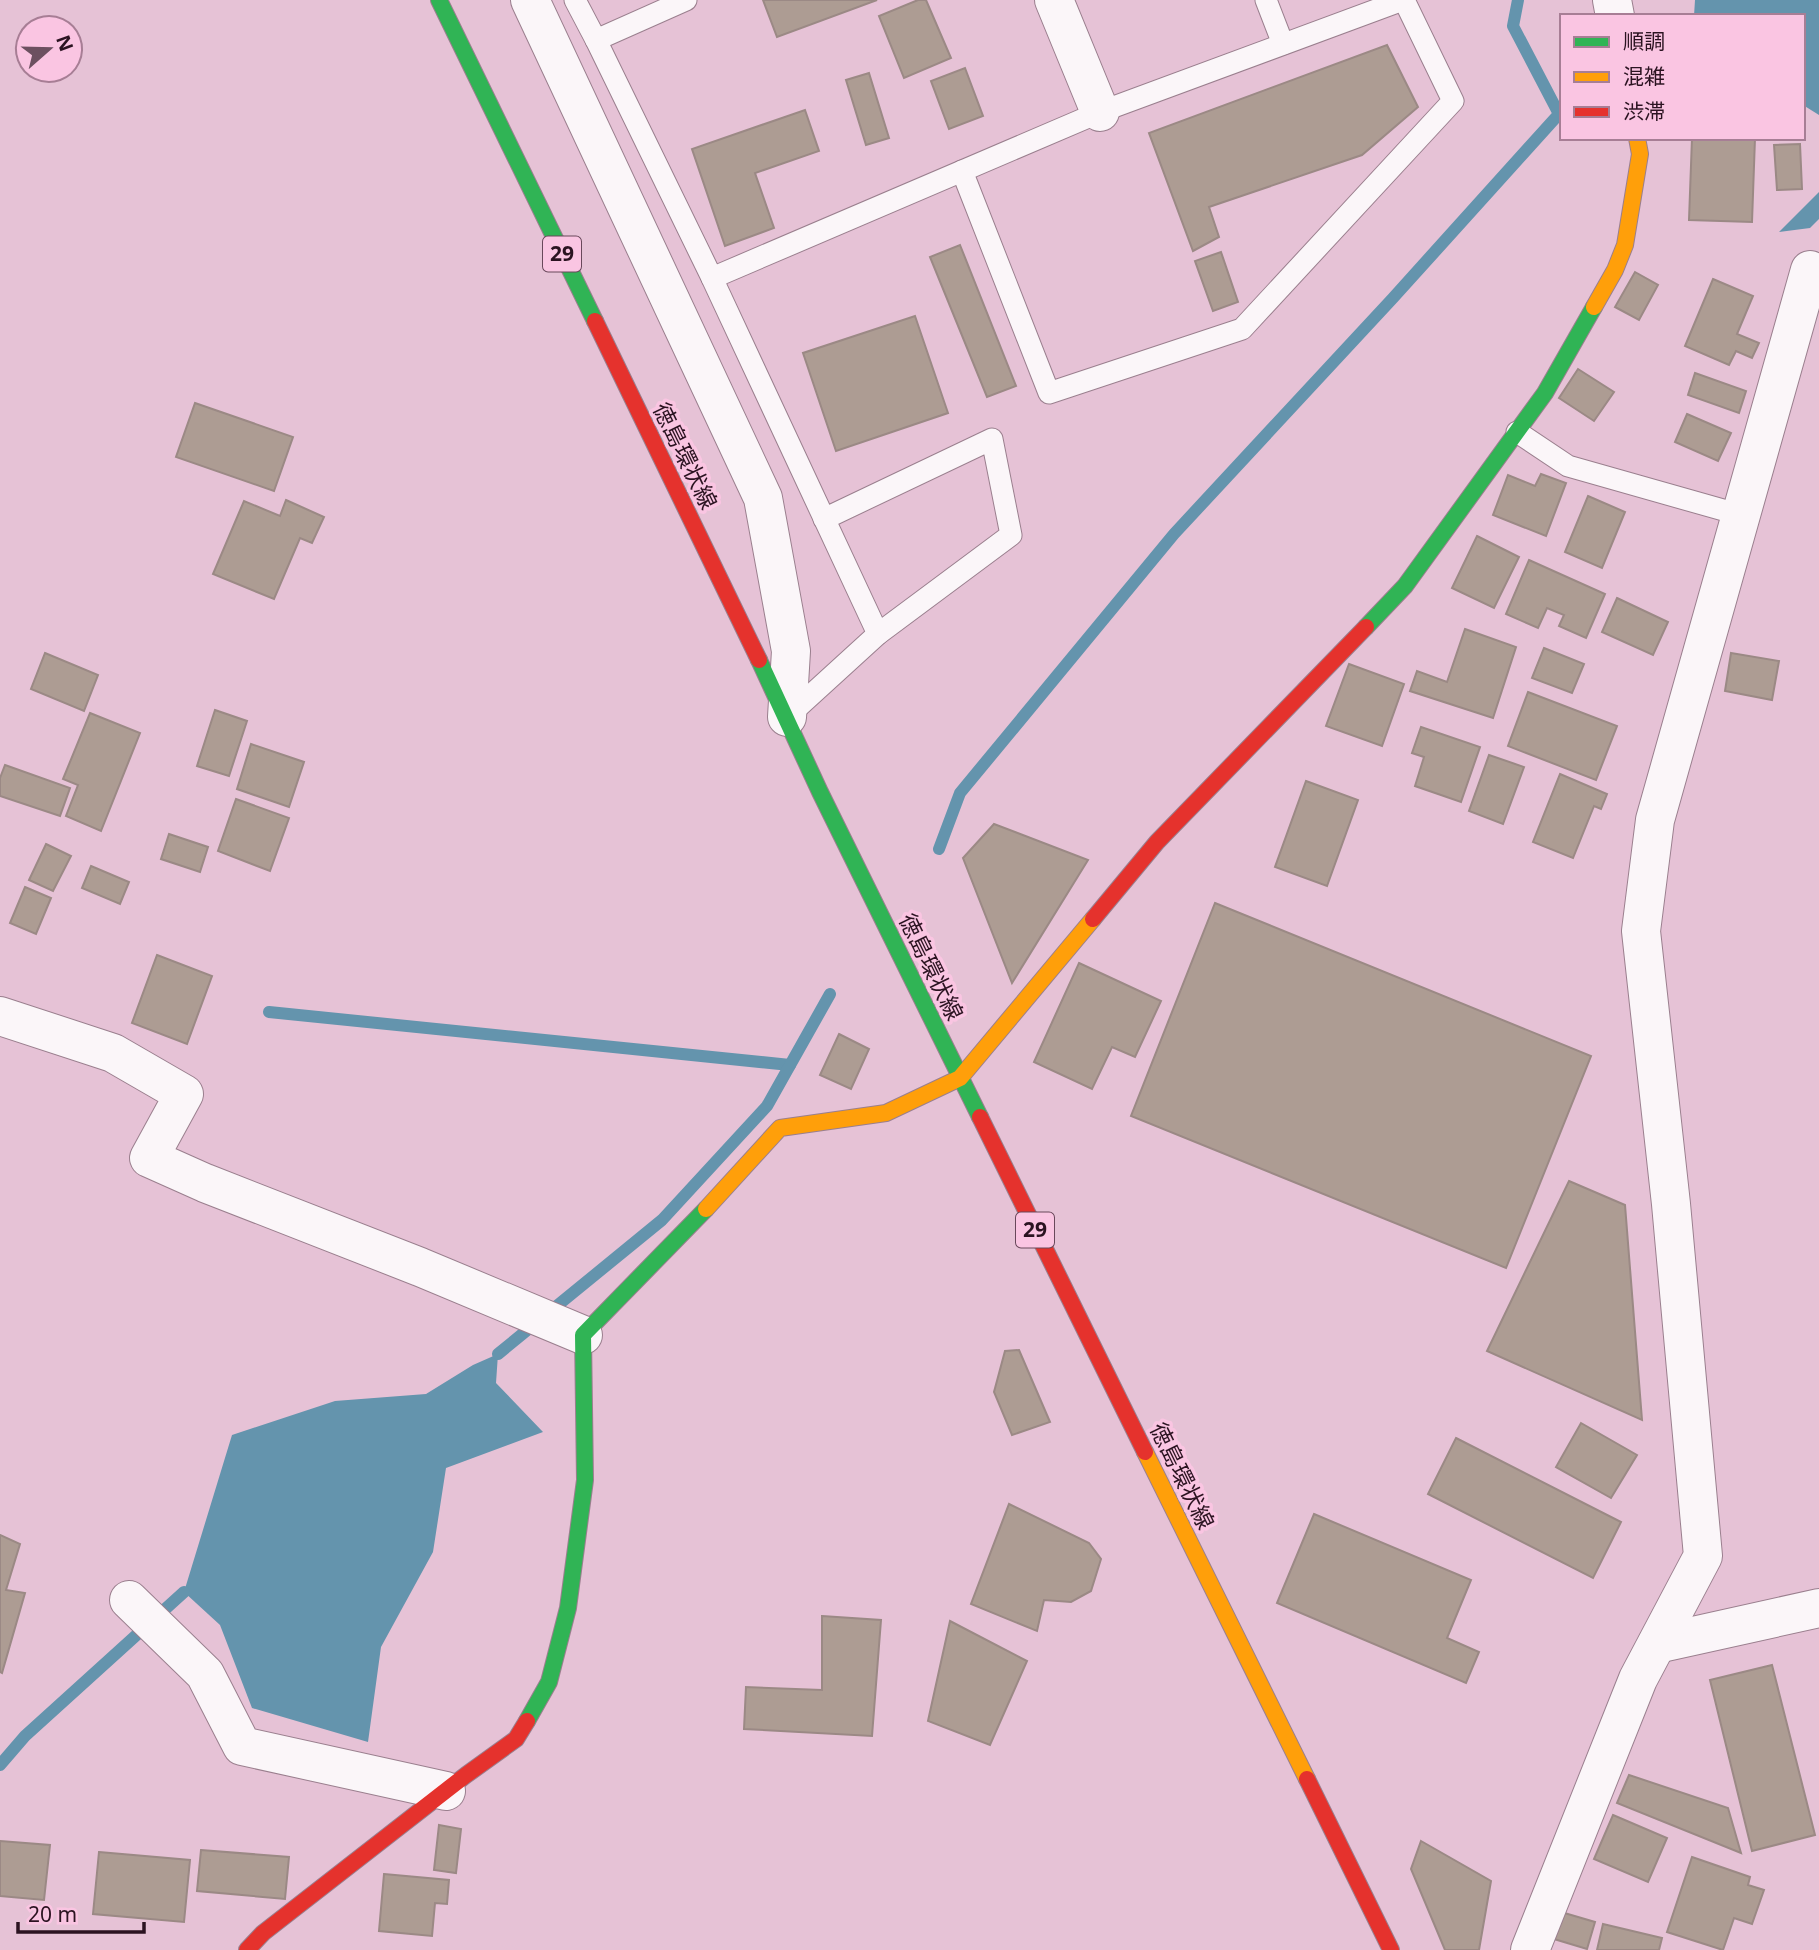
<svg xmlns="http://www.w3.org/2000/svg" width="1819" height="1950" font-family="'Noto Sans','Noto Sans JP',sans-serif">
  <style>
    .water { fill: #6494ad }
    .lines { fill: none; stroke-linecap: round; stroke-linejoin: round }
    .stream { stroke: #6494ad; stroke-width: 12 }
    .building { fill: #ad9c93; stroke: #9b8985; stroke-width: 2 }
    .lane-casing { stroke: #9a7f8e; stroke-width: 23 }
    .street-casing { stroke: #9a7f8e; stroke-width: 40 }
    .fast-casing { stroke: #9a7f8e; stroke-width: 18 }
    .slow-casing { stroke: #9a7f8e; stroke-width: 18 }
    .jam-casing { stroke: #9a7f8e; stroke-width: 18 }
    .lane { stroke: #fbf6f9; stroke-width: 21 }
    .street { stroke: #fbf6f9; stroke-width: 38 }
    .fast { stroke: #30b455; stroke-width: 16 }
    .slow { stroke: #ff9f0a; stroke-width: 16 }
    .jam { stroke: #e5322d; stroke-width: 16 }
    .labels { text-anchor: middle; stroke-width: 7; stroke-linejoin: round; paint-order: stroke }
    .shield { fill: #fac5e2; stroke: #69485b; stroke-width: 2 }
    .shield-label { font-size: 21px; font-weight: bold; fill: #2b1321 }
    .street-label { font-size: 23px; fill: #2b1321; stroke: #fac5e2 }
  </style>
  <rect width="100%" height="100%" fill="#e6c2d6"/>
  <!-- water -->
  <g class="water">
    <polygon points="1695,0 1819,0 1819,115 1803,105 1803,16 1694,16"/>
    <polygon points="1819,192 1819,219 1810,228 1779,232"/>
    <polygon points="498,1354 496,1383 543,1432 446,1468 433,1552 381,1647 368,1742 252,1708 220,1625 184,1592 232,1435 335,1401 426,1394 473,1365"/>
  </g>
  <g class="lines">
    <!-- stream -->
    <g class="stream">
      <polyline points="939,849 960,793 1174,534 1393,298 1559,114 1513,26 1518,0"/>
      <polyline points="269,1012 790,1065"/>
      <polyline points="498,1354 662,1220 767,1106 830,994"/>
      <polyline points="0,1765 25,1736 184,1592"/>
    </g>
  </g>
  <!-- building -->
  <g class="building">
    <polygon points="763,0 877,0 777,37"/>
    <polygon points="918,0 926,0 951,58 904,78 879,16"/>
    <polygon points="1387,45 1418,107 1362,155 1209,207 1219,237 1193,251 1149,133"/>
    <polygon points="965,68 983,116 949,129 931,81"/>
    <polygon points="869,73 889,138 866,145 846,80"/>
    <polygon points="805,110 819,151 755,173 774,228 725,246 692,149"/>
    <polygon points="1692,138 1755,138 1752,222 1689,220"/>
    <polygon points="1800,144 1802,189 1777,190 1774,145"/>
    <polygon points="960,245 1016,386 987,397 930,257"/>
    <polygon points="1221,252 1238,302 1213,311 1195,261"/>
    <polygon points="1635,272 1658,285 1639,320 1615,307"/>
    <polygon points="1713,279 1753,296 1737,334 1759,343 1752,358 1736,351 1729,365 1685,346"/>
    <polygon points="915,316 948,413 836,451 803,353"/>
    <polygon points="1578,369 1614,392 1594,421 1559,398"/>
    <polygon points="1695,373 1746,391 1739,413 1688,395"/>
    <polygon points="195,403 293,437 274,491 176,457"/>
    <polygon points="1687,414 1731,433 1718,461 1675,442"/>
    <polygon points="1541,474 1566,483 1546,536 1493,515 1508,475 1535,486"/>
    <polygon points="1588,496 1625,512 1602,568 1565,552"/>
    <polygon points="286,500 324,517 312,543 300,538 274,599 213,574 244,501 280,516"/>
    <polygon points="1477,536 1519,557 1494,608 1452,588"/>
    <polygon points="1529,560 1605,594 1586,638 1559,626 1564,615 1547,608 1538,628 1506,614"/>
    <polygon points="1617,598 1668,622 1653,655 1602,632"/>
    <polygon points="1465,629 1516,647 1493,718 1410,691 1417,671 1447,682"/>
    <polygon points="1544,648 1584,664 1572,693 1532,678"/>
    <polygon points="45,653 98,675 84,711 31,689"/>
    <polygon points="1731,653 1779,661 1772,700 1725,691"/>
    <polygon points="1349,664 1404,684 1382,746 1326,726"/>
    <polygon points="1528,692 1617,726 1596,780 1508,746"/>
    <polygon points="215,710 247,721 229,776 197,766"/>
    <polygon points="90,713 140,733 101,831 66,816 78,785 63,779"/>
    <polygon points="1421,727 1480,747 1461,802 1415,786 1424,757 1412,753"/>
    <polygon points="251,744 304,762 289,807 237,789"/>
    <polygon points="1489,755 1524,767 1503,824 1469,811"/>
    <polygon points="5,765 70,788 60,816 0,796 0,778"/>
    <polygon points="1560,774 1607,794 1601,809 1594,806 1573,858 1533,842"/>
    <polygon points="1306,781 1358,800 1327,886 1275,867"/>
    <polygon points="236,799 289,818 270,871 218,851"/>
    <polygon points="994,824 1088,860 1012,983 963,858"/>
    <polygon points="169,834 208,847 200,872 161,859"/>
    <polygon points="46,844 71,856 53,891 29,880"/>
    <polygon points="91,866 129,882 120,904 82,888"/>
    <polygon points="25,887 51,898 36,934 10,923"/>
    <polygon points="1215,903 1591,1056 1506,1268 1131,1116"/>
    <polygon points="157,955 212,976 187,1044 132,1023"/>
    <polygon points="1079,963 1161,1001 1135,1057 1112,1047 1092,1089 1034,1062"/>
    <polygon points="839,1034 869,1049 851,1089 820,1075"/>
    <polygon points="1569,1181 1625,1205 1642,1420 1487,1351"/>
    <polygon points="1019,1350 1050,1422 1012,1435 994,1392 1005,1351"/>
    <polygon points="1581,1423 1637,1455 1611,1498 1556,1467"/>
    <polygon points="1456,1438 1621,1522 1593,1578 1428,1494"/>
    <polygon points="1009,1504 1089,1543 1101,1559 1091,1591 1071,1602 1044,1600 1037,1631 971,1604"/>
    <polygon points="1314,1514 1471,1580 1447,1638 1479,1652 1466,1683 1277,1603"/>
    <polygon points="0,1535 20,1544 6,1590 25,1593 2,1673 0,1672"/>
    <polygon points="822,1616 881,1620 872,1736 744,1729 746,1687 822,1690"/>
    <polygon points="950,1621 1027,1661 990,1745 928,1721"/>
    <polygon points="1772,1665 1815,1835 1752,1851 1710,1680"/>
    <polygon points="1629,1775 1728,1808 1741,1853 1617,1803"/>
    <polygon points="1613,1815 1667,1838 1648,1882 1594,1859"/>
    <polygon points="439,1825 461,1829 456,1873 434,1870"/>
    <polygon points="0,1841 50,1845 44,1900 0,1896"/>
    <polygon points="1421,1841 1491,1881 1479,1950 1445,1950 1411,1869"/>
    <polygon points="201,1850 289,1857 285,1899 197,1891"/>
    <polygon points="99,1852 190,1860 184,1922 93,1914"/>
    <polygon points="1692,1857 1750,1877 1748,1885 1764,1890 1752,1924 1734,1918 1723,1950 1667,1932"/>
    <polygon points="384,1874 449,1880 447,1904 435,1903 432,1936 379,1931"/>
    <polygon points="1561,1912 1595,1922 1587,1949 1554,1939"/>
    <polygon points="1603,1924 1662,1938 1659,1950 1597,1950"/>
  </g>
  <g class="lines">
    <defs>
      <g id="lane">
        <polyline points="575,0 596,40"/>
        <polyline points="686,0 596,40 712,278"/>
        <polyline points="1266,0 1283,44"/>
        <polyline points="962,171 1049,393 1242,329 1453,101 1404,0"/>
        <polyline points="1517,432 1568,466 1741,515"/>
        <polyline points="824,519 992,439 1011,535 878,634"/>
        <polyline points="787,717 878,634 712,278 1100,112 1403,0"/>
      </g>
      <g id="street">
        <polyline points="530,0 763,498 791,651 787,717"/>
        <polyline points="1054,0 1100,112"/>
        <polyline points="1612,0 1615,16"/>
        <polyline points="0,1016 113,1053 184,1094 149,1158 205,1183 420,1267 583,1335"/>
        <polyline points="129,1600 205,1674 242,1746 446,1791"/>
        <polyline points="1657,1644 1819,1608"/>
        <polyline points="1530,1950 1638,1679 1703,1556 1671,1204 1641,931 1655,820 1810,270"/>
      </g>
      <g id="fast">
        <polyline points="439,0 595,321"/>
        <polyline points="1366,627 1405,586 1545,393 1594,307"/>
        <polyline points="759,660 820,792 980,1117"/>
        <polyline points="527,1721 549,1682 568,1608 585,1480 583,1335 706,1209"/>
      </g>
      <g id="slow">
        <polyline points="1594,307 1615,270 1625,245 1640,154 1637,138"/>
        <polyline points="706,1209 780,1128 886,1113 960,1078 1093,919"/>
        <polyline points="1145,1452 1307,1779"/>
      </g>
      <g id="jam">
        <polyline points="595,321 759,660"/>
        <polyline points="1093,919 1157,842 1366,627"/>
        <polyline points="980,1117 1145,1452"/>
        <polyline points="1307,1779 1391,1950"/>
        <polyline points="247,1950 263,1933 466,1775 516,1739 527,1721"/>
      </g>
    </defs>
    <!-- lane casing -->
    <use href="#lane" class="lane-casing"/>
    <!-- street casing -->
    <use href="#street" class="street-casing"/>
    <!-- fast casing -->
    <use href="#fast" class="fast-casing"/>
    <!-- slow casing -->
    <use href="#slow" class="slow-casing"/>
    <!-- jam casing -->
    <use href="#jam" class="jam-casing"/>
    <!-- lane -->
    <use href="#lane" class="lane"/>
    <!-- street -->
    <use href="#street" class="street"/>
    <!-- fast -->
    <use href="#fast" class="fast"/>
    <!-- slow -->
    <use href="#slow" class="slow"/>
    <!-- jam -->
    <use href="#jam" class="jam"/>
  </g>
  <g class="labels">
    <!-- shield labels -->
    <g class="shield">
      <rect x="543" y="236.5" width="38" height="35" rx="5"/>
      <rect x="1016" y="1212.5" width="38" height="35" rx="5"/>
    </g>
    <g class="shield-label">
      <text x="562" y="261">29</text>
      <text x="1035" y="1237">29</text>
    </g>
    <!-- street labels -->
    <g class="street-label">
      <text transform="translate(685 456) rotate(64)" y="8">徳島環状線</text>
      <text transform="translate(931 967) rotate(64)" y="8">徳島環状線</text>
      <text transform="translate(1182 1476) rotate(64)" y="8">徳島環状線</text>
    </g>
  </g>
  <!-- legend -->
  <rect x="1560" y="14" width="245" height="126" fill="#fac5e2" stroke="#a77e95" stroke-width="2"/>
  <rect x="1574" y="37" width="35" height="10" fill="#30b455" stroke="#a77e95" stroke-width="2"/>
  <text x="1623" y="49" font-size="21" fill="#2b1321">順調</text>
  <rect x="1574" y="72" width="35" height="10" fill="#ff9f0a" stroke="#a77e95" stroke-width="2"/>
  <text x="1623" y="84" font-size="21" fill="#2b1321">混雑</text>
  <rect x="1574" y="107" width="35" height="10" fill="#e5322d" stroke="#a77e95" stroke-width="2"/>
  <text x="1623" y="119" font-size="21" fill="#2b1321">渋滞</text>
  <!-- north arrow -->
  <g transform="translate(49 49) rotate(70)"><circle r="33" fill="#fac5e2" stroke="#a77e95" stroke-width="2"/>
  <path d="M0-5L12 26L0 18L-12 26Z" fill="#6c5060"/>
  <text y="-10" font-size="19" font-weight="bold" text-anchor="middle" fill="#2b1321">N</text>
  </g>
  <!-- scale -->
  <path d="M18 1922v10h126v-10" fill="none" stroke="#2b1321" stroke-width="3.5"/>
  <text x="28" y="1922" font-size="21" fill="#2b1321" stroke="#fac5e2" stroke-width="5" paint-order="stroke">20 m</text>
</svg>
